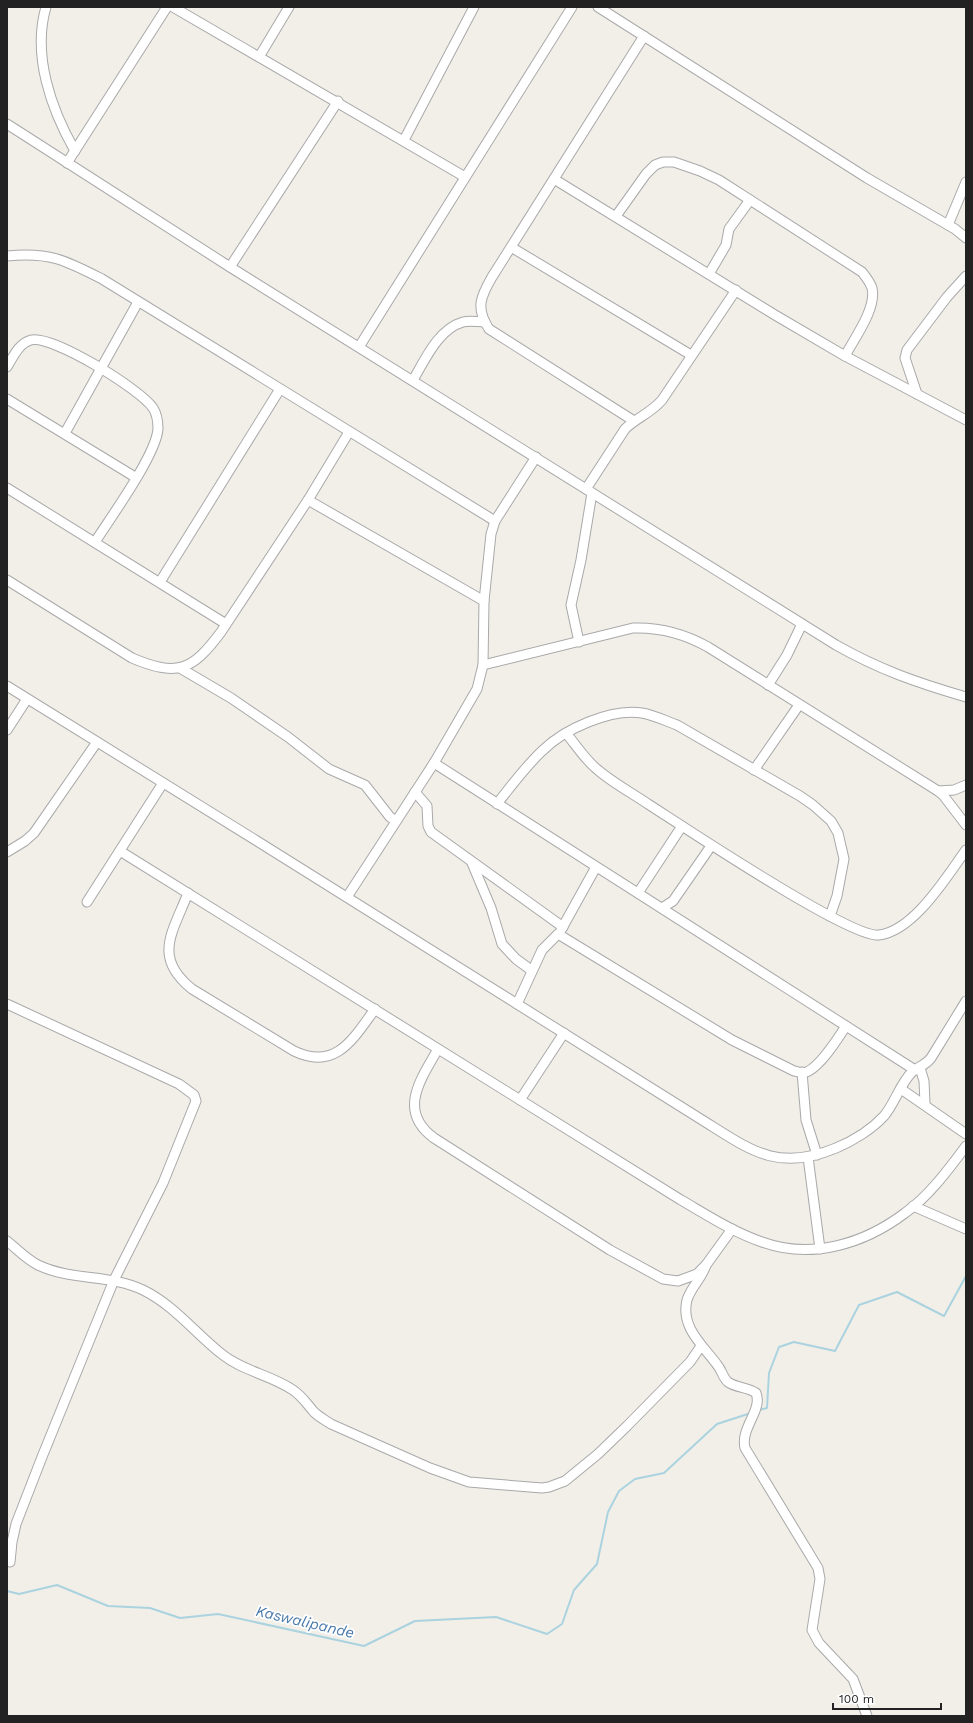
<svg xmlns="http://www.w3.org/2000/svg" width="973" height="1723" font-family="'Work Sans',sans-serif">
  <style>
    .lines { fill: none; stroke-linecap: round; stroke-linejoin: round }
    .stream { stroke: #aad3df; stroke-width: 2 }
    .minor-casing { stroke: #a9a9a9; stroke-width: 11 }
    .minor { stroke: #fff; stroke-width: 9 }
    .labels { text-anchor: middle; stroke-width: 3.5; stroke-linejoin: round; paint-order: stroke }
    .water-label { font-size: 15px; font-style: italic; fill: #4a7aab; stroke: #fff }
  </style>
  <rect width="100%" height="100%" fill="#f2efe9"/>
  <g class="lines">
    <!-- stream -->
    <g class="stream">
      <polyline points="759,1410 767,1408 769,1373 779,1347 794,1342 835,1351 859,1305 897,1292 944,1316 966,1276"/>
      <polyline points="7,1591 19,1594 57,1585 108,1606 150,1608 180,1618 218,1614 364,1646 415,1621 496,1617 547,1634 562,1624 574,1590 597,1564 608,1512 619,1491 635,1479 664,1473 717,1424 751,1413"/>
    </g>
    <defs>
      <g id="minor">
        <path d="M46 7C32 55 51 109 75 151"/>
        <polyline points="173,7 465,177"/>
        <polyline points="598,7 867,178 955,229 966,238"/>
        <polyline points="259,57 289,7"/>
        <path d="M7 124 230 267 836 645C880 670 918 683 966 697"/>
        <polyline points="404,140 474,7"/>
        <polyline points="67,163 167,7"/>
        <polyline points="554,179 775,315 845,356 966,420"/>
        <path d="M616 216 646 174 655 165 663 162H674L700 171 719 180 862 272C866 277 870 282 872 288 877 308 854 339 845 356"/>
        <polyline points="948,225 966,182"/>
        <polyline points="511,247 691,355"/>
        <path d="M7 256C50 252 65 260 102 279L495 521"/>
        <polyline points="230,267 338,101"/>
        <polyline points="709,274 726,245 729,229 750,200"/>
        <polyline points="359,347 572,7"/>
        <path d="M7 367C13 357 19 343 31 340 53 335 140 389 153 408 157 414 158 422 158 429 156 455 111 517 95 542"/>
        <path d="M413 380C425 360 438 329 463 322 470 320 478 322 485 322"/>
        <polyline points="917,394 905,358 907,350 947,297 966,276"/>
        <polyline points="7,399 135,477"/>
        <path d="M634 421 489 329C475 308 481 296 492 277L644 36"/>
        <polyline points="65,433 138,302"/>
        <polyline points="7,488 226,624"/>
        <path d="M586 489 625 429C636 418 651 413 662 400L736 290"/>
        <polyline points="308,500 484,601"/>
        <path d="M7 580 132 658C177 677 192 671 221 632L308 500 349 432"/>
        <polyline points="160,582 280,389"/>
        <polyline points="579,642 571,605 581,560 592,493"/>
        <path d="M483 665 633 628C661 627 685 634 708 647L938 791 943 795 966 825"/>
        <polyline points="180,668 231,698 288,737 329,769 365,785 390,817 396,821"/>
        <polyline points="768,685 787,655 802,624"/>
        <path d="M7 686 257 841 699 1118C749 1149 776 1173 836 1148 853 1141 872 1129 884 1116 895 1103 900 1084 912 1072 918 1066 924 1067 931 1058L966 1001"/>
        <polyline points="7,730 27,699"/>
        <path d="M566 733C576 745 586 761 598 770 613 783 632 793 648 804 681 825 851 939 879 935 914 931 947 876 966 850"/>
        <polyline points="434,763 915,1070"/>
        <polyline points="754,770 799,705"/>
        <polyline points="938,791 954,790 966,785"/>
        <polyline points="415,792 427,806 428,826 431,832 563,927"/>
        <path d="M497 804C511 786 525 767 542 751 564 729 611 708 642 713 654 715 666 721 677 725L800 796 813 805 831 821 838 833 844 859 837 896 830 916"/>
        <path d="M120 851 681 1200C707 1215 733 1232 762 1242 811 1260 864 1244 905 1213 929 1196 948 1170 966 1146"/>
        <polyline points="7,852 25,841 34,833 97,742"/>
        <polyline points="472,863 491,908 502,944 516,959 531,970"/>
        <path d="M188 893C173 932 152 957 192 989L294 1051C336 1071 353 1039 375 1009"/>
        <polyline points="638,893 682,826"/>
        <polyline points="347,897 434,763 477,689 483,665 484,601 491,534 495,521 536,457"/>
        <polyline points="87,902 163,783"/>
        <polyline points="662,908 673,901 711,846"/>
        <polyline points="561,930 596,867"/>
        <polyline points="7,1004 179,1084 194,1095 196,1101 163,1183 114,1280 42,1457 16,1524 12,1542 10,1562"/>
        <path d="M517 1004 542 950 558 934 732 1040 794 1071C796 1071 801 1073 803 1073 818 1071 838 1038 846 1026"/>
        <path d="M438 1049C421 1079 397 1111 434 1138L610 1250 663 1279 678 1281 697 1274 706 1265 732 1229"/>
        <polyline points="920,1068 924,1081 925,1104"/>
        <polyline points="802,1072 806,1120 817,1155"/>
        <polyline points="901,1089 966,1134"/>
        <polyline points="520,1100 564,1033"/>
        <polyline points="808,1157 820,1249"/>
        <polyline points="913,1206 966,1229"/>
        <path d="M7 1241C17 1249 26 1259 38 1265 71 1281 110 1274 143 1290 174 1305 196 1334 223 1355 243 1371 271 1375 293 1390 302 1396 307 1404 314 1412 319 1417 325 1420 331 1424L430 1468 469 1482 542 1488 549 1487 565 1481 598 1454 627 1426 690 1362 701 1346"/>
        <path d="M706 1265C702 1278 691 1287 687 1300 680 1328 704 1346 718 1366 722 1371 723 1378 728 1382 736 1388 748 1387 756 1393 763 1410 740 1428 745 1448L818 1568 820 1579 812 1630 819 1643 853 1679 867 1716"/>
      </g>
    </defs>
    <!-- minor casing -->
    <use href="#minor" class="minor-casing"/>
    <!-- minor -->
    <use href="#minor" class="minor"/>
  </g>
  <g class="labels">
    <!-- water labels -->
    <g class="water-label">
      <text transform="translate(305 1622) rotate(13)" y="5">Kaswalipande</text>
    </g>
  </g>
  <!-- border -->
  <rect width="973" height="1723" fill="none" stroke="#222222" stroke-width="16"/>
  <!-- scale -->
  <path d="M833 1703v6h108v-6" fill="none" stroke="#222222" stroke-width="2"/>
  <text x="839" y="1703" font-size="12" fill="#222222" stroke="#ffffff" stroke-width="3" paint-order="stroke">100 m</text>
</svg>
